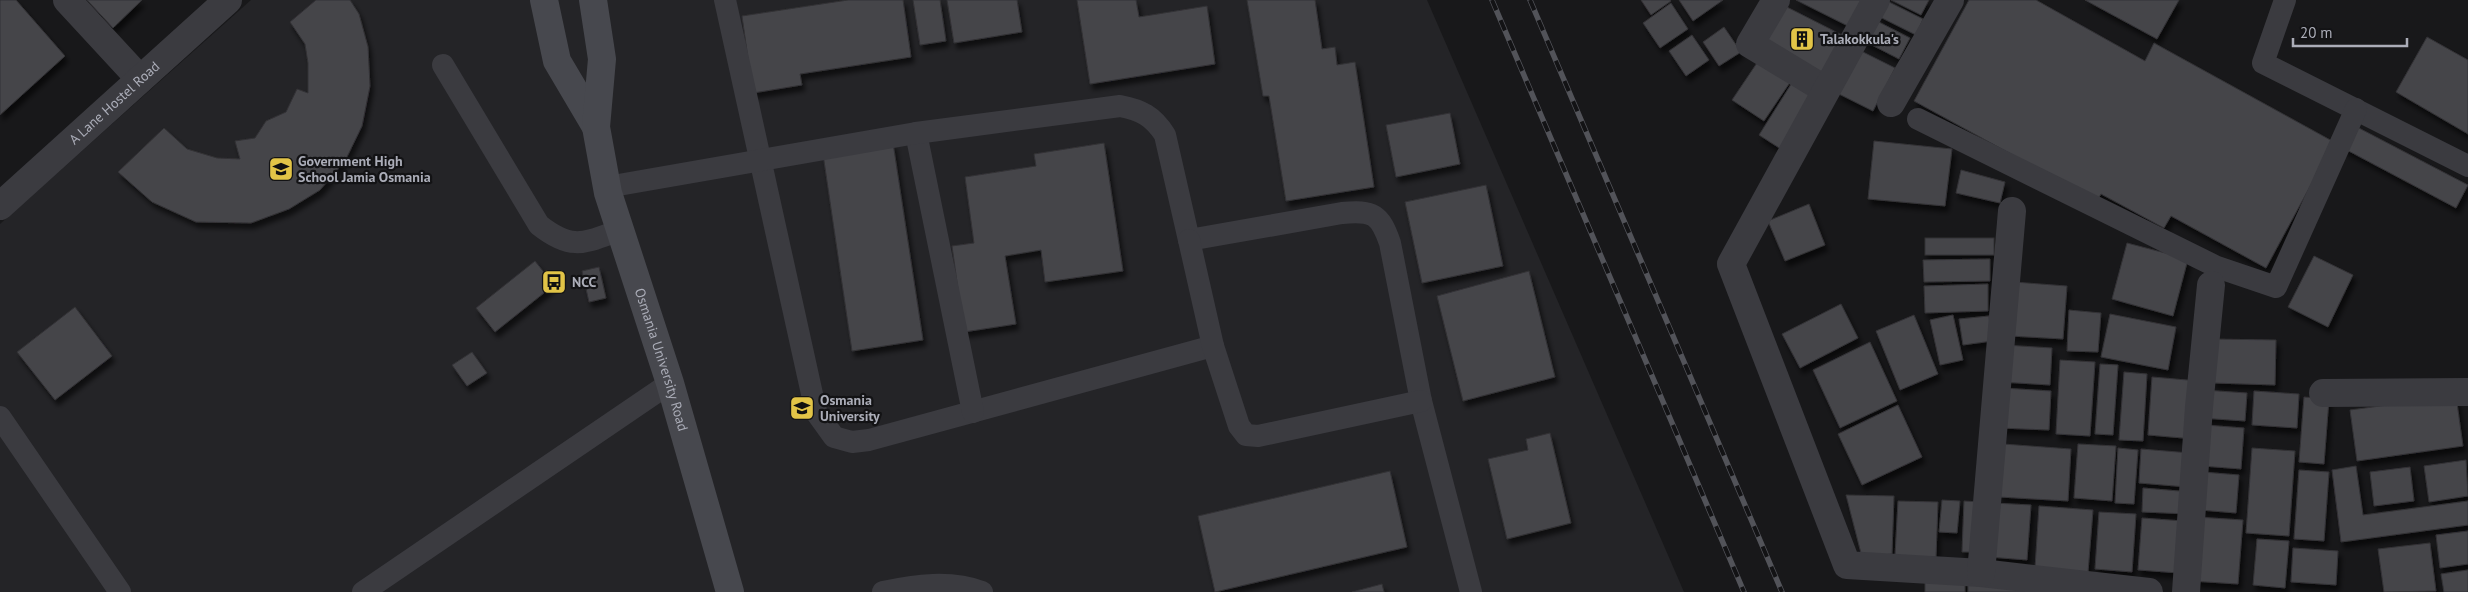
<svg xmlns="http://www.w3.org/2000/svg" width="2468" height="592" font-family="'PT Sans',sans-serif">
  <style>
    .built { fill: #242427 }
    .building { fill: #45454a; stroke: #333235; filter: url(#shadow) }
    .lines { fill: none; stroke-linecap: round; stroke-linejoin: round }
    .service { stroke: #3b3b40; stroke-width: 22 }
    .minor { stroke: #3b3b40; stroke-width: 28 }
    .secondary { stroke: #47484e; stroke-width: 28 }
    .rail-casing { stroke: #525359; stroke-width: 5.5 }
    .rail { stroke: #131315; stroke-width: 4; stroke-dasharray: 11; stroke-linecap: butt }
    .labels { text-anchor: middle; stroke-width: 4.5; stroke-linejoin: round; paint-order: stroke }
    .poi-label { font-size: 14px; font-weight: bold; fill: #abadb8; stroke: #131315; text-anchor: start }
    .street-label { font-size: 14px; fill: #abadb8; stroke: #131315 }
  </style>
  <defs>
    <filter id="shadow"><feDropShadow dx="3" dy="5.5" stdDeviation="2.5" flood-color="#0009"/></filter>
  </defs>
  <rect width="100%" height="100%" fill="#18181a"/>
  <!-- built -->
  <polygon class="built" points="251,0 1427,0 1684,592 0,592 0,224"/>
  <!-- building -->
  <g class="building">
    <polygon points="0,0 16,0 65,56 0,115"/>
    <polygon points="87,0 142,0 113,28"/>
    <polygon points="316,0 350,0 359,14 368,47 370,86 362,126 345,161 320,190 289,209 251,223 196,222 152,202 118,172 164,128 187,149 217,158 240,159 235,141 255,138 266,121 286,112 297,89 308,93 308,63 305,44 290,22"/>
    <polygon points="848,0 903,0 911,57 800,74 802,85 753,93 742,16"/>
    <polygon points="913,0 940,0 946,41 920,45"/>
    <polygon points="947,0 1017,0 1022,32 954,43"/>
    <polygon points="1077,0 1136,0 1139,17 1207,6 1215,64 1090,84"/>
    <polygon points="1247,0 1315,0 1322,49 1335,47 1337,65 1355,62 1374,187 1286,201 1269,96 1263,96"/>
    <polygon points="1641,0 1670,0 1671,1 1651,15"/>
    <polygon points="1679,0 1723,0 1693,21"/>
    <polygon points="1796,0 1864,0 1850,27"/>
    <polygon points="1891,0 1929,0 1921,15"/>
    <polygon points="1969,0 2036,0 2145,61 2154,43 2334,142 2266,268 2171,216 2164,228 2101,194 2097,201 1914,101"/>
    <polygon points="2085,0 2179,0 2157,39"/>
    <polygon points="1887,1 1923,19 1916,35 1878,16"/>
    <polygon points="1671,3 1688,29 1660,48 1643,23"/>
    <polygon points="1781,4 1842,35 1823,74 1761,42"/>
    <polygon points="1873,19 1910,38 1899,59 1862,40"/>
    <polygon points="1724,27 1741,52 1719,66 1703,42"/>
    <polygon points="1692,35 1709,60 1686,76 1669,51"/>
    <polygon points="2427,37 2468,60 2468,134 2396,92"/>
    <polygon points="1859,50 1895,68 1873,111 1837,93"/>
    <polygon points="1763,54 1795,75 1764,121 1732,100"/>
    <polygon points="1795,78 1820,94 1784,151 1759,135"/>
    <polygon points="1450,113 1460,164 1396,177 1386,125"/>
    <polygon points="2355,126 2468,185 2456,208 2343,148"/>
    <polygon points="1874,141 1952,149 1945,206 1868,199"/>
    <polygon points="893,143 923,340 852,351 823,154"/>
    <polygon points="1104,143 1123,271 1045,282 1041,250 1005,256 1016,324 964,332 952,246 974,243 965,177 1036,166 1034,154"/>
    <polygon points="1961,170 2005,182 2000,203 1956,193"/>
    <polygon points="1486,185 1503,266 1422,283 1405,202"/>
    <polygon points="1809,204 1825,245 1785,261 1768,221"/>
    <rect x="1925" y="238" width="69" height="17"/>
    <polygon points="2127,243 2188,259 2173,316 2112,299"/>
    <polygon points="2314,256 2353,275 2328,327 2288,307"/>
    <polygon points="1990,259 1990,281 1924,282 1923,260"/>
    <polygon points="535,261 554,285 495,332 476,308"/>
    <polygon points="599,267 606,298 589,302 582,271"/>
    <polygon points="1529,271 1555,377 1463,401 1437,296"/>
    <polygon points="2014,282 2067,286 2063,339 2010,336"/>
    <polygon points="1988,284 1988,311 1925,313 1924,286"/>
    <polygon points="1841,304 1858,338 1800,368 1782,334"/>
    <polygon points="75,307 112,356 55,400 17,352"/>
    <polygon points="2069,310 2101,313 2098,352 2067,351"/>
    <polygon points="2110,314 2176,327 2168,370 2101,357"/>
    <polygon points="1914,315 1938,374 1900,390 1876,331"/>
    <polygon points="1953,315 1963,360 1940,365 1930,320"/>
    <polygon points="1989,316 1992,341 1963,345 1959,319"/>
    <polygon points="2214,339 2276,340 2275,385 2213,383"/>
    <polygon points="1870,342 1897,401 1840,428 1813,370"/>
    <polygon points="2004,345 2052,348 2050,385 2001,382"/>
    <polygon points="472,352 487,373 467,386 452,365"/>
    <polygon points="2060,360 2095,362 2090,436 2056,434"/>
    <polygon points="2100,364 2118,365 2113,435 2095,434"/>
    <polygon points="2124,372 2147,374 2143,441 2119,440"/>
    <polygon points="2152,377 2199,381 2194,439 2148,435"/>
    <polygon points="2002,388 2051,391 2049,430 1999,428"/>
    <polygon points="2203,390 2247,393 2245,421 2201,418"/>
    <polygon points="2254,391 2299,394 2297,428 2252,425"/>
    <polygon points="2456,396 2463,446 2357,461 2350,410"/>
    <polygon points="2304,397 2329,399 2324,464 2299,462"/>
    <polygon points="1898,405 1922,457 1862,485 1838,434"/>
    <polygon points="2205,425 2244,428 2241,469 2202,466"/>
    <polygon points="1550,433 1571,523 1507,539 1488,459 1528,450 1526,439"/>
    <polygon points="2003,444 2071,449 2068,501 1999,497"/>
    <polygon points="2078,444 2116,446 2112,501 2074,498"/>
    <polygon points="2118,448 2138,450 2134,504 2115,503"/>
    <polygon points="2252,448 2295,451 2289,536 2246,533"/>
    <polygon points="2141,449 2190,453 2187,487 2139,483"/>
    <polygon points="2466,460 2468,496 2429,502 2424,466"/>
    <polygon points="2356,466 2363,515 2468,501 2468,525 2341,542 2332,470"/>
    <polygon points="2410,467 2414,501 2374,506 2370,472"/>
    <polygon points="2299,470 2329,472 2324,541 2294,539"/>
    <polygon points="1390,471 1407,547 1215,592 1198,516"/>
    <polygon points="2202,472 2239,475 2236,513 2200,510"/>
    <polygon points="2143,488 2191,492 2189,514 2142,512"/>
    <polygon points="1846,495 1894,496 1892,554 1862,557"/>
    <polygon points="1942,500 1960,501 1957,533 1939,532"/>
    <polygon points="1898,501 1938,502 1936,557 1895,556"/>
    <polygon points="1964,501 1980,502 1977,552 1962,552"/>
    <polygon points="1993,503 2031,505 2027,560 1989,557"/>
    <polygon points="2039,506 2093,510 2088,572 2035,568"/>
    <polygon points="2099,512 2136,514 2132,572 2095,569"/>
    <polygon points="2196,517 2243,520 2238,584 2191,581"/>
    <polygon points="2142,518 2183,521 2179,573 2138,570"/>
    <polygon points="2468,531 2468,564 2440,568 2436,535"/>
    <polygon points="2257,539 2289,541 2285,588 2253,585"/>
    <polygon points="2430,543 2436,591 2384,592 2378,549"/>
    <polygon points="2293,548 2338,551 2336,585 2291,582"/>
    <polygon points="2468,570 2468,592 2444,592 2441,574"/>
    <rect x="1925" y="578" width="40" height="14"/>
    <polygon points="1968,580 2027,581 2026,592 1968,592"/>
    <polygon points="1382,584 1384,592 1352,592"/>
  </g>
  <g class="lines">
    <!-- service -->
    <g class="service">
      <polyline points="725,0 816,412 834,437 852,442 869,440 1213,346"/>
      <polyline points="2285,0 2263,63 2468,166"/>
      <path d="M443 65 539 225C572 251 584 243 620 230"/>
      <polyline points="1918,119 2217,267 2276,287 2356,109"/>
      <polyline points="916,133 973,412"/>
      <path d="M607 187 916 133 1120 106C1141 110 1153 116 1165 135L1189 240 1342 213C1373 210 1380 214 1390 243L1421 401 1471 592"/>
      <polyline points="1189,240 1213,346 1239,426 1246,435 1258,436 1421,401"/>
      <polyline points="0,417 120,592"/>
      <polyline points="363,592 670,383"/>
      <path d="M883 592C915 585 951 580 982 592"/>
    </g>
    <!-- minor -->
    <g class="minor">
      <polyline points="67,0 140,79"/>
      <polyline points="1776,0 1750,44 1826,90"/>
      <polyline points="1876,0 1731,264 1847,565 1981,573 2149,592"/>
      <polyline points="1891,103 1950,0"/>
      <path id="s1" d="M0 206 228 0"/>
      <polyline points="2323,393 2468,392"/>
      <polyline points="1981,573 2012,211"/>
      <polyline points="2186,592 2199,407 2211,285"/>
    </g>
    <!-- secondary -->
    <g class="secondary">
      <polyline points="544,0 557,61 596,127"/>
      <path id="s2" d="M593 0 602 59 596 127 608 193 670 383 730 592"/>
    </g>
    <defs>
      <g id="rail">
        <polyline points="1492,0 1744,592"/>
        <polyline points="1530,0 1782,592"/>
      </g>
    </defs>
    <!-- rail casing -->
    <use href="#rail" class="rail-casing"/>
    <!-- rail -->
    <use href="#rail" class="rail"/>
  </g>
  <!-- icons -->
  <defs>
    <symbol id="building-square" viewBox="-11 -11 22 22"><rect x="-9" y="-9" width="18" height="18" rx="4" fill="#e2c447" stroke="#131315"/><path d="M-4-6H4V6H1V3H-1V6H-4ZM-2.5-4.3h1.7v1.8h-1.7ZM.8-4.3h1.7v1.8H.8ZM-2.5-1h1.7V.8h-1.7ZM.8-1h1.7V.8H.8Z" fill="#111"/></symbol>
    <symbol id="university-square" viewBox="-11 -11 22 22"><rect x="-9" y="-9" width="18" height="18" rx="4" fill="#e2c447" stroke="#131315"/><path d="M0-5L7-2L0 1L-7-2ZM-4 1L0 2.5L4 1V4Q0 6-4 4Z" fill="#111"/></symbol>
    <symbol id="bus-square" viewBox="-11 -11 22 22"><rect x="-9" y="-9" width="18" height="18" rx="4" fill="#e2c447" stroke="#131315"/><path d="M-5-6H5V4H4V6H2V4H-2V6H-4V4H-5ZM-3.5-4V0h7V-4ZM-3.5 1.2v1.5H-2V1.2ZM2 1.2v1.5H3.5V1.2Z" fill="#111"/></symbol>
  </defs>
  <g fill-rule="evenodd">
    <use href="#building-square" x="1788" y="25" width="28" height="28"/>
    <use href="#university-square" x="267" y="155" width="28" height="28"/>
    <use href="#bus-square" x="540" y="268" width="28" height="28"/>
    <use href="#university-square" x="788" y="394" width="28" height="28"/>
  </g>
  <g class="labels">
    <!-- poi labels -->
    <g class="poi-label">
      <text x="1820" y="44">Talakokkula's</text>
      <text x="298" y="166">Government High<tspan x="298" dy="16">School Jamia Osmania</tspan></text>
      <text x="572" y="287">NCC</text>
      <text x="820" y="405">Osmania<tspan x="820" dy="16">University</tspan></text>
    </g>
    <!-- street labels -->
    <g class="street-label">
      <text dy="5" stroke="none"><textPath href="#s1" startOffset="154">A Lane Hostel Road</textPath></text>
      <text dy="5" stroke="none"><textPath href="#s2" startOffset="370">Osmania University Road</textPath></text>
    </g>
  </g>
  <!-- scale -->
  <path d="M2293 38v8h114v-8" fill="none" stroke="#abadb8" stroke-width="2.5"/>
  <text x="2300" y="38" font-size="15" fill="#abadb8" stroke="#131315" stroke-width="4" paint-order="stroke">20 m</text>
</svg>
